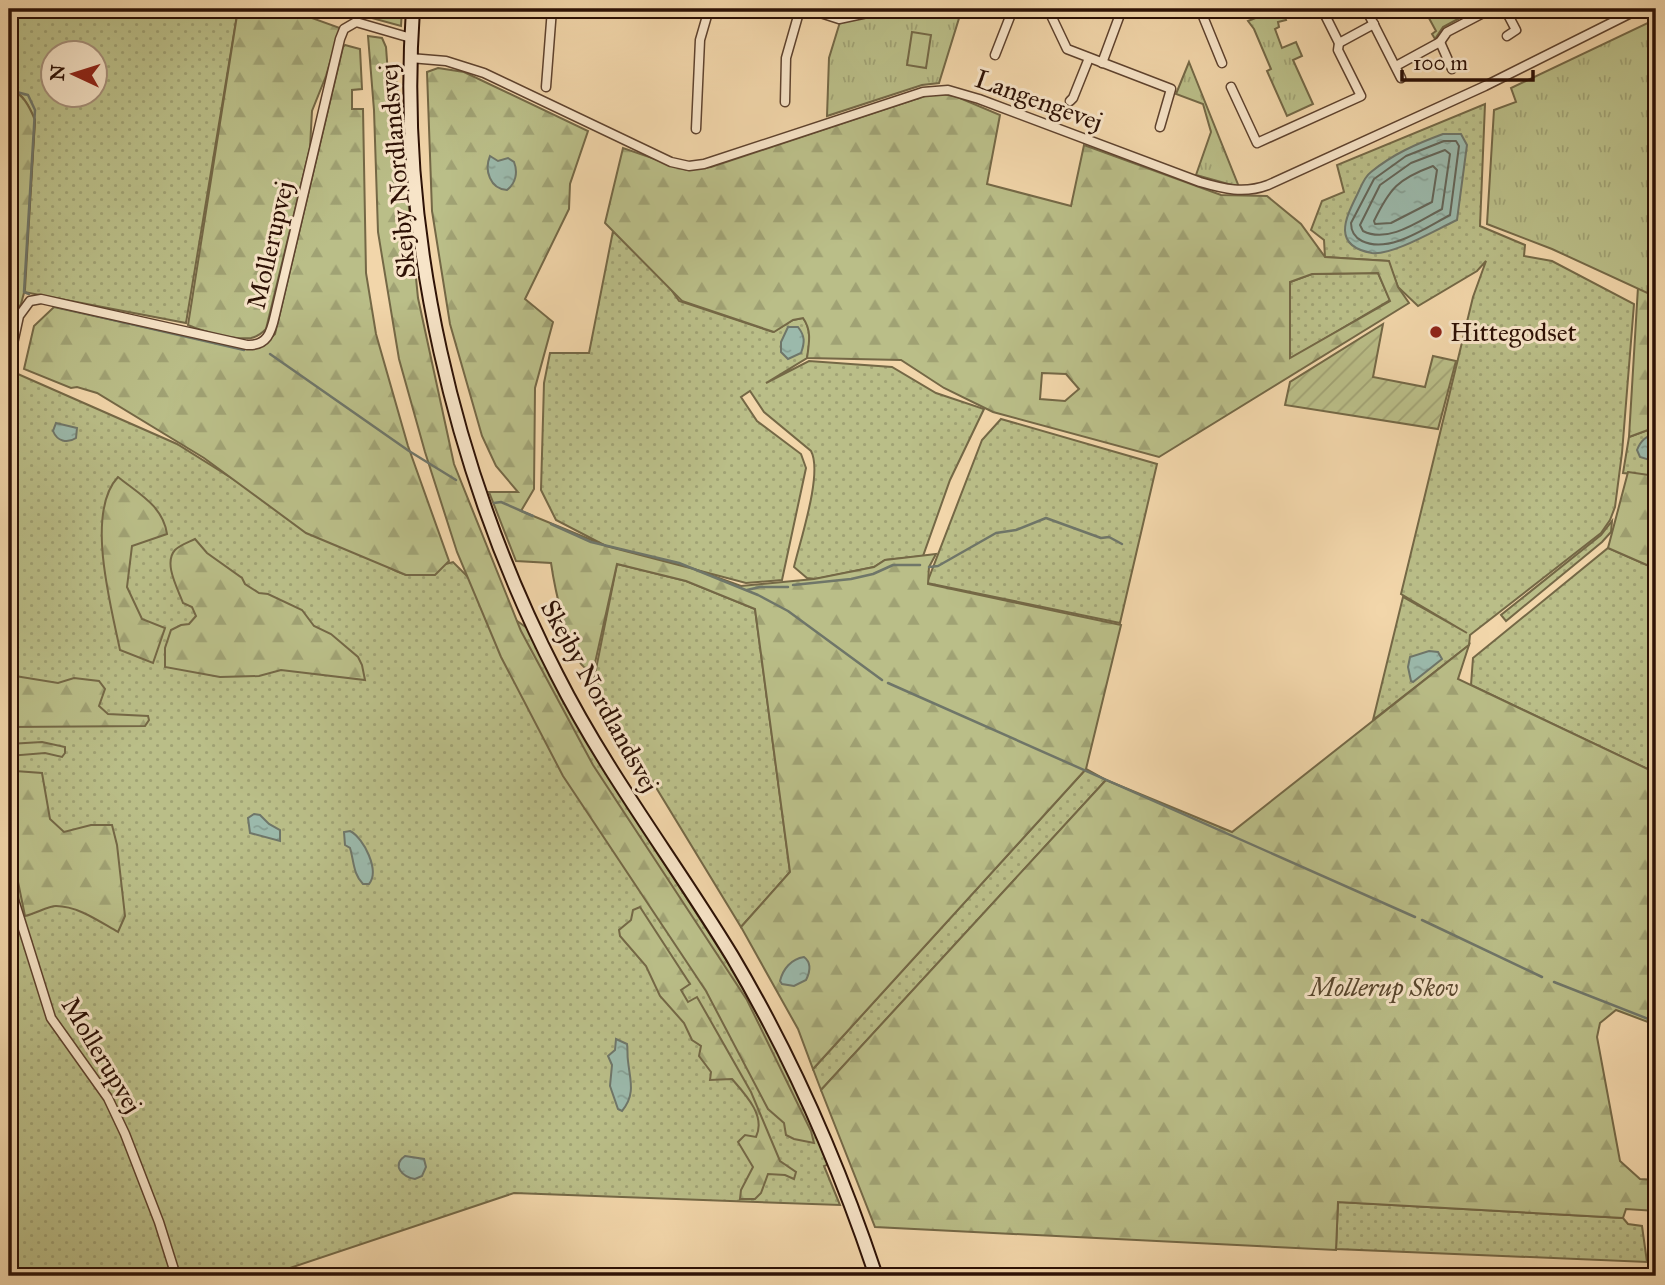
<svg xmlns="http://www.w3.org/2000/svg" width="1665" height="1285" font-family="'IM FELL Great Primer',serif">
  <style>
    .grass { fill: url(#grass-dots); stroke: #746846; stroke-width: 2; fill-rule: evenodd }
    .forest { fill: url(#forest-firs); stroke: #746846; stroke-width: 2; fill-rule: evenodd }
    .park { fill: url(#park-tufts); stroke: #746846; stroke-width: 2 }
    .garden { fill: url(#garden-furrows); stroke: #746846; stroke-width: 2 }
    .pitch { fill: #babe88; stroke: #746846; stroke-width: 2 }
    .water { fill: url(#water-ripples); stroke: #6f7669; stroke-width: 2 }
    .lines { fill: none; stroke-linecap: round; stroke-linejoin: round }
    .shore { stroke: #646558; stroke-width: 2 }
    .stream { stroke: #6f7669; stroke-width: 2.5 }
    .street-casing { stroke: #5e422e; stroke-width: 11 }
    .secondary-casing { stroke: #2d1105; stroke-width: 16 }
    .street { stroke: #f7e4c8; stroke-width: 8 }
    .secondary { stroke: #f7e4c8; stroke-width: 12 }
    .poi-dot { fill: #8f2418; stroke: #f7e4c8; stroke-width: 2.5 }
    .labels { text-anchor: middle; stroke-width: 6; stroke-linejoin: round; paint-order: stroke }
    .street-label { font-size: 26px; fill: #2d1105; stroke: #f7e4c8 }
    .poi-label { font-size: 26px; fill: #2d1105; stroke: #f7e4c8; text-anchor: start }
    .park-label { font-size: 26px; font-style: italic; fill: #57452c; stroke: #f7e4c8 }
  </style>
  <defs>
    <pattern id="grass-dots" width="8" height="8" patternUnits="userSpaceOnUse" patternTransform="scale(1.75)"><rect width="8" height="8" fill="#babe88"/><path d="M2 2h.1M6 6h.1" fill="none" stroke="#a0a274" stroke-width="1.8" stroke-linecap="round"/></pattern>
    <pattern id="forest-firs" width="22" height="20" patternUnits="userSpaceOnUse" patternTransform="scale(1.75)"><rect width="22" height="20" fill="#babe88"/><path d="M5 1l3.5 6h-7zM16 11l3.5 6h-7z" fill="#a0a274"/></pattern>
    <pattern id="park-tufts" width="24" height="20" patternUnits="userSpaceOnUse" patternTransform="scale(1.75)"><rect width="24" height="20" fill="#babe88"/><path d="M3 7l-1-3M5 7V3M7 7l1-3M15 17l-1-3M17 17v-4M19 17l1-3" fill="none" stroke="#a0a274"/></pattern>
    <pattern id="garden-furrows" width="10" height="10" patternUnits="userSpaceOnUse" patternTransform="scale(1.75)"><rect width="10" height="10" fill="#babe88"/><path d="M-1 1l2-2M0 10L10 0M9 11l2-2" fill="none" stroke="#a0a274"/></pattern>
    <pattern id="water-ripples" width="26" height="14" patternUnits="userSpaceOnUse" patternTransform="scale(1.75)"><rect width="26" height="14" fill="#9bb9ab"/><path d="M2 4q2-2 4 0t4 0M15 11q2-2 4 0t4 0" fill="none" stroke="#869e92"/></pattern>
  </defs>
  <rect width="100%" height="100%" fill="#f2d6aa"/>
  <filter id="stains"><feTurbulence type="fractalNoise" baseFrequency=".00286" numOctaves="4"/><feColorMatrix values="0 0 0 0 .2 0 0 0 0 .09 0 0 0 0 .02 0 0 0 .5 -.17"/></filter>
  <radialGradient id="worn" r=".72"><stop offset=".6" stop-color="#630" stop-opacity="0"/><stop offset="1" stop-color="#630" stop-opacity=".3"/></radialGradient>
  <!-- grass -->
  <g class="grass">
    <path d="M9 9H238L186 323 24 292 35 120C29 105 23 94 9 87ZM52 52H94V94H52Z"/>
    <polygon points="339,9 402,9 401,26"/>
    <polygon points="1485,104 1480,226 1525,245 1524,256 1552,261 1634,304 1622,453 1615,507 1610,520 1601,533 1470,635 1469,645 1373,720 1403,597 1467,633 1401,594 1473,297 1486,261 1477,271 1418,306 1398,287 1388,261 1325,257 1324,240 1311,230 1322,201 1344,192 1337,165"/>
    <path d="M613 231 670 288 679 301 773 332 793 320 803 318C812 330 810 344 807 358L766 383 809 361 892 367 936 393 984 409 950 480 923 556 885 560 874 567 816 579 807 578 794 567C800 541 823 473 811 451L764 412 750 391 741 397 757 421 801 454 806 468 782 580 746 583 606 546 556 520 541 490 544 383 550 353H589Z"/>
    <polygon points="1378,273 1390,300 1290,359 1290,282 1312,274"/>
    <polygon points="9,355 11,371 177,444 297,519 396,571 406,575 453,562 500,609 527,628 562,697 595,755 734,972 781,1058 830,1164 824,1166 840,1205 514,1193 266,1276 9,1276"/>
    <polygon points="1001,419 1157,464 1120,623 927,583 982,440"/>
    <polygon points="1656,427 1656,476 1623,473 1629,437"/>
    <polygon points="1612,521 1611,532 1602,542 1506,621 1501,615 1601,535"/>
    <polygon points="1608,548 1656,569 1656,773 1471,685 1473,658"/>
    <polygon points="617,564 686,581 755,609 790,872 741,927 593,684"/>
    <polygon points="1086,769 1106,780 821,1090 813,1069"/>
    <polygon points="1338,1202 1623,1218 1628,1224 1642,1226 1647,1262 1336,1249"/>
  </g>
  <!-- forest -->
  <g class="forest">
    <path d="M238 9H287L340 28 326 76 312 111 310 148 266 329C262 333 257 337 251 338 233 340 204 332 188 325Z"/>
    <polygon points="368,36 382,38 386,47 388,74 396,78 418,298 454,464 521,631 593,765 747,1000 811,1131 814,1143 794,1139 786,1135 784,1123 768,1109 706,991 563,776 501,657 457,552 425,452 399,359 378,232 374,110"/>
    <path d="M345 45 360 49 362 89 352 90V109H363L366 273 376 334 408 446 449 561 435 575H406L306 533 204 458 97 393 77 387 71 388 24 369 34 326 54 307 230 346C250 348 261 348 275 334L343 47Z"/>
    <path d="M438 68 464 72 588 131 570 184 569 209 525 299 553 322 535 388 534 489 521 511 606 546 694 569 741 586 814 579 874 567 885 560 936 554 929 567 928 584 1121 625 1086 769 813 1069 798 1029 741 927 790 872 755 609 686 581 617 564 593 672C590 670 587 669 584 667 568 654 554 584 551 563L516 561 489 492H518L496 466 482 436 450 324 432 211 427 72Z"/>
    <path d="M9 88C23 94 29 106 35 120L25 289 21 304 9 324Z"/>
    <path d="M941 94 955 96 1000 115 987 184 1071 206 1084 145 1221 195 1267 196 1301 224 1325 257 1389 261 1398 287 1409 303 1159 457 993 412 944 388 901 360 807 358C809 344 812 330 803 318L793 320 774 332 682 301 605 223 623 148 687 170 711 167 925 96ZM1378 273 1390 301 1290 358V282L1312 274ZM1042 373 1066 374 1079 389 1065 401 1040 399Z"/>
    <polygon points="1656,172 1656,427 1629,437 1638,287"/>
    <polygon points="1628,472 1656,476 1656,569 1608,548"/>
    <path d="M118 477C139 494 163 506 167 534L132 546 127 587 142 619 165 628 153 663 120 650C111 606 85 512 118 477Z"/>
    <path d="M195 539 207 553 242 578 245 584 259 593 268 594 302 610 314 626 331 634 358 657 362 665 365 680 281 670 259 676 220 677 165 667V648L171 630 181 625 189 624 196 616 192 607 183 603C178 589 163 563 175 550 180 545 189 542 195 539Z"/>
    <polygon points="1469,645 1458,679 1656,773 1656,1025 1616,1010 1600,1023 1597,1037 1620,1161 1640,1179 1656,1180 1656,1211 1626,1209 1623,1218 1338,1202 1336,1250 875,1227 821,1090 1106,780 1232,832"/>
    <polygon points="9,675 58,683 74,678 99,681 105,689 99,706 108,714 148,716 149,720 145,726 9,727"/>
    <polygon points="42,742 65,747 65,753 62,757 45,753 9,756 9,744"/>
    <path d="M15 771 42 773 50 819 64 832 91 825H112L117 845 125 916 118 932C100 922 78 906 56 906 48 906 35 914 25 916L17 877Z"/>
    <path d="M640 907 690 984 681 990 688 1002 697 997 751 1092 780 1161 796 1172 794 1179 785 1175 768 1174 761 1193 755 1199H740L741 1190 753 1167 738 1142 745 1135 756 1137C766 1116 746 1095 732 1079L710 1080 711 1072 699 1056 701 1046 692 1040 684 1023 660 996 646 966 620 936 619 930 631 920 633 910Z"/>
  </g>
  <!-- park -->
  <g class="park">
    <polygon points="900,9 960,9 960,15 939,83 922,85 827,116 829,58 840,22"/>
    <polygon points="1278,9 1282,9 1286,20 1278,22 1279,27 1275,29 1282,48 1296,42 1302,56 1293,60 1313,104 1287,116 1267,71 1271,69 1254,29 1248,21"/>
    <polygon points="1424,9 1453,9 1458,19 1443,27 1435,39 1432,34 1436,31"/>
    <polygon points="1656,19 1656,297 1552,249 1487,224 1494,110 1516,102 1511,88"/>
    <polygon points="1189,62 1239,187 1196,175 1211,132 1203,104 1176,94"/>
  </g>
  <!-- garden -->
  <polygon class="garden" points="1383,324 1373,377 1425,387 1433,356 1456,361 1438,429 1285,405 1290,382"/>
  <!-- pitch -->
  <polygon class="pitch" points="912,32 931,35 926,68 907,65"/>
  <!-- water -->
  <g class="water">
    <path d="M1443 134H1461L1467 145 1457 220C1437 229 1392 256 1372 253 1332 246 1345 219 1357 195 1361 187 1364 177 1371 172 1393 154 1416 144 1443 134Z"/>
    <path d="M490 156 498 161 508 158 514 162C518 172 516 183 507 190 490 189 484 170 490 156Z"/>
    <path d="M788 327H798C805 336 805 342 801 353L788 359 781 352V342Z"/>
    <path d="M56 423 77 428 76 438C67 444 57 441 53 431Z"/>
    <path d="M1656 434V462L1640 457 1637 450C1641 440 1646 436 1656 434Z"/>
    <polygon points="1429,651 1438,652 1442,659 1413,682 1411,681 1408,667 1410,657"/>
    <polygon points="254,814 260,815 269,824 280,830 280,841 250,833 248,818"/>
    <path d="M350 831C364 838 380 871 369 884H363C353 874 354 861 350 848L345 845 344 832Z"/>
    <path d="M804 957C812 963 810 972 806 980L794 986 782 984 780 981C783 969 791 959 804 957Z"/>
    <path d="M616 1039 627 1044C628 1049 627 1055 628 1061 630 1080 636 1094 622 1111L618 1109 610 1086 612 1065 608 1056 615 1050Z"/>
    <path d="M405 1156 424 1159 426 1167 422 1176 415 1179C403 1177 391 1166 405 1156Z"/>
  </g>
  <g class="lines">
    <!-- shore -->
    <g class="shore">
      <path d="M1444 141H1456L1459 146 1450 215C1425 228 1389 254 1362 241 1354 237 1351 231 1351 223L1374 179 1406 156Z"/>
      <path d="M1445 150 1450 154 1442 209C1419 221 1388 244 1363 231L1360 225 1380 185 1411 163Z"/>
      <path d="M1433 166 1437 170 1432 202 1391 223 1375 224 1374 221C1390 188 1398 179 1433 166Z"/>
    </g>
    <!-- stream -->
    <g class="stream">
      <polyline points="9,90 28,95 35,110 24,292 29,294"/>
      <polyline points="53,306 244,350"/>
      <polyline points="270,354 409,451 456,480"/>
      <polyline points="494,503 501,502 533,516"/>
      <polyline points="551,524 591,542 679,563 758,595 788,611 882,680"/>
      <polyline points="929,567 938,566 996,533 1016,530 1046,518 1101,538 1109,537 1122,544"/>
      <polyline points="793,585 851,579 873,574 893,565 920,565"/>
      <polyline points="747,590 760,587 788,587"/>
      <polyline points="888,683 1415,917"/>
      <polyline points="1422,920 1542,977"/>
      <polyline points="1554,982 1656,1022"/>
    </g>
    <defs>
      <g id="street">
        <polyline points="808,9 839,19 886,9"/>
        <polyline points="1048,9 1067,49 1171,89 1160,127"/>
        <polyline points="1200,9 1222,63"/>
        <polyline points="1366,9 1401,78"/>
        <polyline points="1505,9 1516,30 1507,36"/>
        <polyline points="1440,42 1452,69"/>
        <polyline points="1339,43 1374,24"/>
        <polyline points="995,55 1013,9"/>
        <path d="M410 58 446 61 484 73 671 162 689 166 704 164 923 92 948 90 979 99 1200 182C1224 189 1244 194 1268 185L1485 86 1639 9"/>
        <polyline points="1102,63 1122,9"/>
        <polyline points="1396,66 1440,42 1447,32 1491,9"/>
        <polyline points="546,87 552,9"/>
        <polyline points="1231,87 1257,143 1361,96 1338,50 1339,43 1322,9"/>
        <polyline points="1070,101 1073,98 1089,58"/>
        <polyline points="785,102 786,58 800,9"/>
        <polyline points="696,129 700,40 709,9"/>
        <path d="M9 362 19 316 30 301 41 299 247 345C267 346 271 333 275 315L340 39 344 29 356 22 411 38"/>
        <polyline points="9,850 14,900 51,1018 108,1098 125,1134 159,1222 176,1276"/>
      </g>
      <path id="secondary" d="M413 9C397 234 454 475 557 675 607 774 675 862 732 956 792 1057 839 1165 876 1276"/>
    </defs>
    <!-- street casing -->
    <use href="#street" class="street-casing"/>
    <!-- secondary casing -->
    <use href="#secondary" class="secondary-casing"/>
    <!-- street -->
    <use href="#street" class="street"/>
    <!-- secondary -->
    <use href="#secondary" class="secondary"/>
  </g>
  <!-- markers -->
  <circle class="poi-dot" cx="1436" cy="332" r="7"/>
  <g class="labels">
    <!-- street labels -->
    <g class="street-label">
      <text transform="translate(1039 100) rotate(20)" y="9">Langengevej</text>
      <text transform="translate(397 171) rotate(-95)" y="9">Skejby Nordlandsvej</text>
      <text transform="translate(270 245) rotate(-77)" y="9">Mollerupvej</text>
      <text transform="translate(600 696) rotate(61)" y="9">Skejby Nordlandsvej</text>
      <text transform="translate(102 1055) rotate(59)" y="9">Mollerupvej</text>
    </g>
    <!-- poi labels -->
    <g class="poi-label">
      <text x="1450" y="341">Hittegodset</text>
    </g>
    <!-- park labels -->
    <g class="park-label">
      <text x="1384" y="996">Mollerup Skov</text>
    </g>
  </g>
  <!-- margin -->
  <rect width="1665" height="1285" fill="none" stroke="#f2d6aa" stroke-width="35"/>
  <rect x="10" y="10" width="1644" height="1264" fill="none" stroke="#2d1105" stroke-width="3.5"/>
  <rect x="18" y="18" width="1630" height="1250" fill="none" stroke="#2d1105" stroke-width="2"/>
  <!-- north arrow -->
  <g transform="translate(74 74) rotate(274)"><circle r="33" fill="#f7e4c8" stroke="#a6907a" stroke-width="2"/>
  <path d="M0-5L12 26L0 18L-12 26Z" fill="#8f2418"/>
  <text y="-10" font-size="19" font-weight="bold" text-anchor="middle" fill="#2d1105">N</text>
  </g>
  <!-- scale -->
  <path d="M1402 70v10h131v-10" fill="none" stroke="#2d1105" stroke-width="3.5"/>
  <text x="1413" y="70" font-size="21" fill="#2d1105" stroke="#f7e4c8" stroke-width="5" paint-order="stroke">100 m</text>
  <rect width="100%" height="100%" filter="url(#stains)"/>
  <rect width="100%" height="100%" fill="url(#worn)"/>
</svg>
